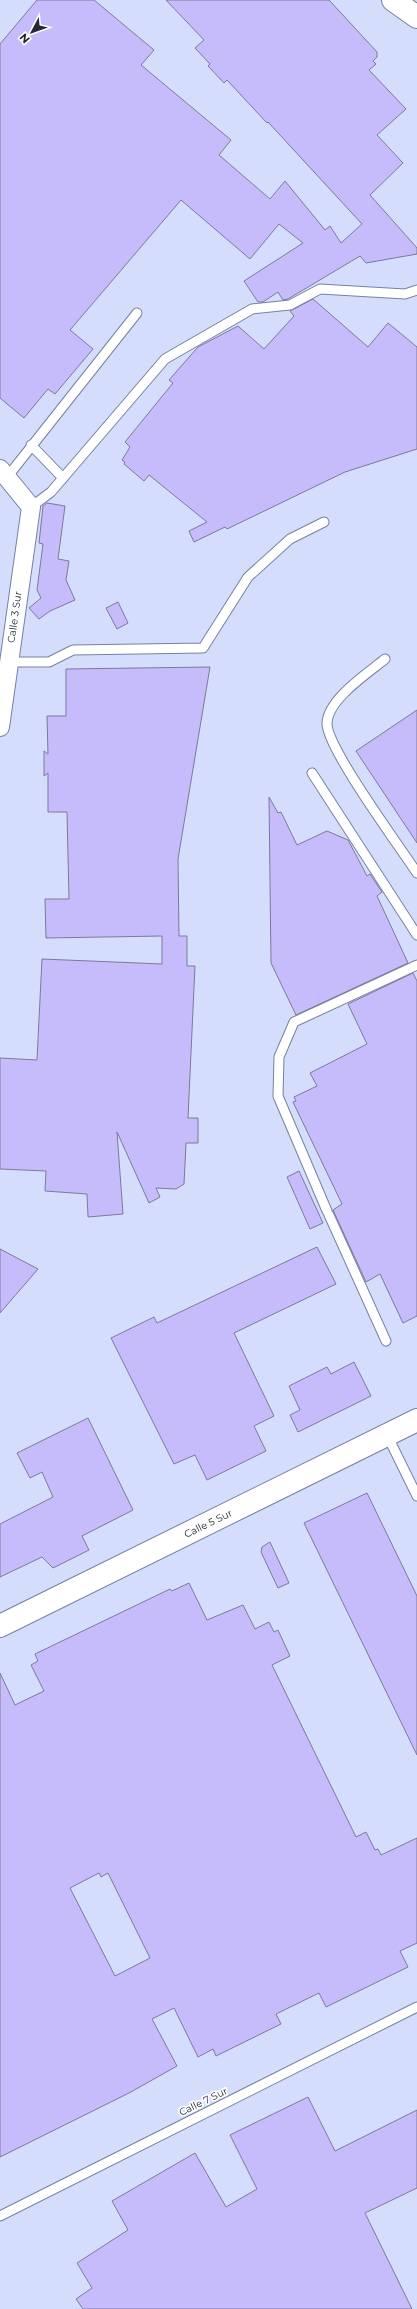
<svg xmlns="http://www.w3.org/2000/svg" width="417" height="2309" font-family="Montserrat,sans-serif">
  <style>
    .building { fill: #c7bcfb; stroke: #7d789b; fill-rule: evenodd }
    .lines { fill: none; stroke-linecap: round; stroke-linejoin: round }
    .lane-casing { stroke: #7680a3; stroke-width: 11 }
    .street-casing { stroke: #7680a3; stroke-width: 20 }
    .secondary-casing { stroke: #7680a3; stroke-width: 24 }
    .lane { stroke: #fff; stroke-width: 9 }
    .street { stroke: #fff; stroke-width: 18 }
    .secondary { stroke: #fff; stroke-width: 22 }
    .labels { text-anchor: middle; stroke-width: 3.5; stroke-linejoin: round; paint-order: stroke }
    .street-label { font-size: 10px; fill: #232735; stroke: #fff }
  </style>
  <rect width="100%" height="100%" fill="#d4defc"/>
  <!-- building -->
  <g class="building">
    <polygon points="37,0 94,0 154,50 141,65 231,140 219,155 270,199 285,181 325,230 330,226 341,243 362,224 268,122 267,123 227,80 224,83 208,66 210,64 195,48 204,40 166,0 329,0 377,52 377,57 373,61 376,64 369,70 406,109 377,135 403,163 370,195 417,248 417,254 366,263 360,256 288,299 283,300 278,292 263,302 258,302 244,281 303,243 279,224 250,259 181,200 70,330 93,349 55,394 48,389 24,418 0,398 0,44"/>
    <polygon points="313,299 368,347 388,323 417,347 417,449 345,472 227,529 225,527 194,542 189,531 207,522 149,475 144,481 124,464 125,462 122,460 130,447 125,442 173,383 169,380 198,347 238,326 264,349 294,316 290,311"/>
    <polygon points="47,503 65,506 58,559 69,561 66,580 75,600 50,611 39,619 29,608 41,598 37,590 43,544 39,543 43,506"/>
    <polygon points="118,602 128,623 117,629 106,608"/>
    <polygon points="210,667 178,859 179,936 187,936 187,966 195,966 188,1118 198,1118 198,1143 186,1143 184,1184 176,1189 156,1188 160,1197 149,1203 117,1132 123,1214 88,1217 87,1194 45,1191 46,1171 0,1169 0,1058 37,1060 42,959 162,964 162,936 46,938 45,899 69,899 67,812 48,812 48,773 44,776 44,751 48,754 47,716 66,716 66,669"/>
    <polygon points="417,710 417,843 356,751"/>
    <polygon points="269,797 278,813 281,812 297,845 327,831 348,840 367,876 370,874 382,892 377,896 408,963 296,1015 271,963"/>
    <polygon points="413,973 417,981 417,1316 403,1323 380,1274 366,1282 333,1210 342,1204 293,1102 296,1101 294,1097 317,1086 310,1073 367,1044 348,1004"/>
    <polygon points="299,1171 323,1223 310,1229 287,1177"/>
    <polygon points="317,1247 336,1284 234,1333 274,1416 254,1426 266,1451 207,1480 195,1455 174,1464 111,1338 154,1317 157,1323"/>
    <polygon points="0,1249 38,1269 0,1313"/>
    <polygon points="354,1362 371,1396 298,1432 290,1415 300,1410 289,1386 327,1367 331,1374"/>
    <polygon points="88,1418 133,1510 82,1536 89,1550 53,1568 42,1557 0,1577 0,1524 53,1497 42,1472 30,1478 17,1453"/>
    <polygon points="367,1493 417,1596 417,1755 304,1523"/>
    <polygon points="270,1542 289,1583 278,1588 261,1552 262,1547"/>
    <path d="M189 1583 207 1620 243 1605 255 1629 269 1622 274 1632 278 1630 290 1656 272 1665 356 1837 366 1832 375 1850 378 1849 381 1855 417 1838V1943L400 1951 408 1967 326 2007 319 1993 276 2014 281 2024 216 2056 213 2049 198 2057 174 2008 152 2019 177 2066 129 2093 0 2157V1673L15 1705 44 1691 31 1665 38 1661 35 1654 170 1589 172 1591ZM99 1873 101 1877 108 1873 150 1958 115 1976 70 1888Z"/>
    <polygon points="308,2097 335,2151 417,2110 417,2188 365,2213 412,2309 83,2309 76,2299 92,2288 77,2263 128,2230 112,2201 195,2153 226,2207 257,2189 230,2135"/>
  </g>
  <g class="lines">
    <defs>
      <g id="lane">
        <polyline points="31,445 63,478"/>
        <polyline points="8,476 137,313"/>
        <polyline points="31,507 51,492 165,359 252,309 290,305 320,289 405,294 417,290"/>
        <path d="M385 659C368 673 328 699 327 723 326 747 400 847 417 873"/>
        <polyline points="8,662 49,662 73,650 203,648 248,577 290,539 324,522"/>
        <polyline points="312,773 417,935"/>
        <polyline points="327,1211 278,1096 279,1057 294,1022 417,965"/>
        <polyline points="329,1215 386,1341"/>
        <polyline points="387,1435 417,1496"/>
        <polyline points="0,2216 417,2007"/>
      </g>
      <polyline id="street" points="0,469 31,507 0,727"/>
      <g id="secondary">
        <polyline points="393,0 417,17"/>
        <polyline points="0,1626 417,1420"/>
      </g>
    </defs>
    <!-- lane casing -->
    <use href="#lane" class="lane-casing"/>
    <!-- street casing -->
    <use href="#street" class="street-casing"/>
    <!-- secondary casing -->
    <use href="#secondary" class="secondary-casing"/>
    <!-- lane -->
    <use href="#lane" class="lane"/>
    <!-- street -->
    <use href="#street" class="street"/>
    <!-- secondary -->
    <use href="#secondary" class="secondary"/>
  </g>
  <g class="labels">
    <!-- street labels -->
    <g class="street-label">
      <text transform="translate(14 617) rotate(-82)" y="4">Calle 3 Sur</text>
      <text transform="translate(208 1523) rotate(-26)" y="4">Calle 5 Sur</text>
      <text transform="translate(203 2101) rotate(-26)" y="4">Calle 7 Sur</text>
    </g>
  </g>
  <!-- north arrow -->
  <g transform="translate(32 32) rotate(229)" stroke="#ffffff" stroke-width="3" paint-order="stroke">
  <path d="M0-3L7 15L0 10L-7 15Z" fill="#232735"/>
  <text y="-6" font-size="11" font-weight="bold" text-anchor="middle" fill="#232735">N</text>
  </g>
</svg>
